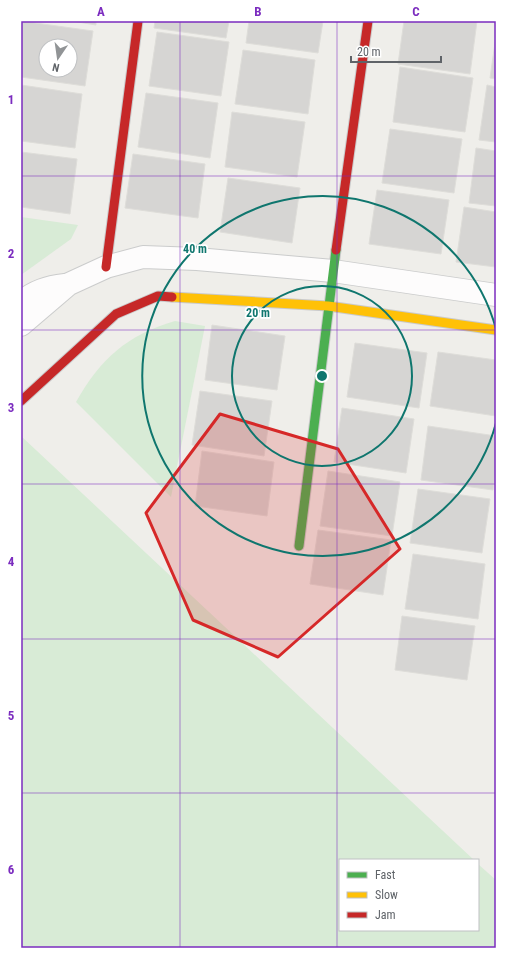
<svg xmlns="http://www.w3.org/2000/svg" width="517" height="969" font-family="'Roboto Condensed',sans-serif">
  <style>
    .green { fill: #d8ebd6 }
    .building { fill: #d6d5d3; stroke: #deddd9; fill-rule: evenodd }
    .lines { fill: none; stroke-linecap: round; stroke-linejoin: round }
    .street-casing { stroke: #cbcccc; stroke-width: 24 }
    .fast-casing { stroke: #cacacb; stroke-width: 11 }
    .slow-casing { stroke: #cacacb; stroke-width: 11 }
    .jam-casing { stroke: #cacacb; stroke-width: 11 }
    .street { stroke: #fdfcfc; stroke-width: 22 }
    .fast { stroke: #4caf50; stroke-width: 9 }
    .slow { stroke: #ffc107; stroke-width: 9 }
    .jam { stroke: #c62828; stroke-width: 9 }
    .marked { fill: #d62828; fill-opacity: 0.2; stroke: #d62828; stroke-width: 3; stroke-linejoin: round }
    .grid { fill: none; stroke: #7b2cbf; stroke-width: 1; stroke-opacity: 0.55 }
    .ring { fill: none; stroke: #0f766e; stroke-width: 2 }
    .centre { fill: #0f766e; stroke: #fff; stroke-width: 2 }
    .ring-label { font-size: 12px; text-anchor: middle; font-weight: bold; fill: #0f766e; stroke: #fff; stroke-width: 3.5; stroke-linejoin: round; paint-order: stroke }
    .neatline { fill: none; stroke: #7b2cbf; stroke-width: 1.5 }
    .grid-label { font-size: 13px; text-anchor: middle; font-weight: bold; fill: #7b2cbf }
  </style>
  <rect width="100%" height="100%" fill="#efeeea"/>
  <!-- green -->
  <g class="green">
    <polygon points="21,217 78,225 71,239 21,275"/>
    <path d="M175 321 205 326 171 497 76 402C100 359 127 335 175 321Z"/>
    <polygon points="21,436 474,860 340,860 340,930 478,930 478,864 496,880 496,948 21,948"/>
  </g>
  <!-- building -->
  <g class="building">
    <path d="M21 21 93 31 85 86 21 77ZM46 46H70V70H46Z"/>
    <polygon points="72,21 96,21 96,25"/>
    <polygon points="155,21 229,21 226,38 154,28"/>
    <polygon points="249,21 323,21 318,53 246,43"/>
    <polygon points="404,21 477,21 470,74 398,64"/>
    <polygon points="157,32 229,42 221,96 149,86"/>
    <polygon points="496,36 496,79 490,78"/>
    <polygon points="243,50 315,60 308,114 235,104"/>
    <polygon points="400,67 473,78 465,132 393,122"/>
    <polygon points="21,85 82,94 75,148 21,141"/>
    <polygon points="487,85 496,87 496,142 479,140"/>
    <polygon points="146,93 218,103 210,158 138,147"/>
    <polygon points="232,112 305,122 297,177 225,167"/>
    <polygon points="390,129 462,139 454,193 382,183"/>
    <polygon points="476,148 496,151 496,206 469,203"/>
    <polygon points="21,152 77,159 70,214 21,207"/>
    <polygon points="133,154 205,164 198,218 125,208"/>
    <polygon points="228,178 300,188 292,243 220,232"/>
    <polygon points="377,190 449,200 441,254 369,244"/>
    <polygon points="464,207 496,212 496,267 456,262"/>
    <polygon points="212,325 285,336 277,390 205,380"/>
    <polygon points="355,343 427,353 419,408 347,397"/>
    <polygon points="438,352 496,360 496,416 430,406"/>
    <polygon points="200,391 272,401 264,456 192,445"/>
    <polygon points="342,408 414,419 406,473 334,462"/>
    <polygon points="428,426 496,436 496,469 493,490 421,480"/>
    <polygon points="202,451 274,462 267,516 195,506"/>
    <polygon points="328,471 400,482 392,536 320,526"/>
    <polygon points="418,489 490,499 482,553 410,543"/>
    <polygon points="318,530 391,540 383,595 310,584"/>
    <polygon points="413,554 485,564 478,619 405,609"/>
    <polygon points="402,616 475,626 467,680 395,670"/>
  </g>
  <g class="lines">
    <defs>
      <g id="street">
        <path d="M21 302C35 291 47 287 65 285"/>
        <polyline points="21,325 69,284 106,267 143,257 197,259 333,271 496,295"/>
      </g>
      <polyline id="fast" points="299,546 336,250"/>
      <polyline id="slow" points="172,297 328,306 496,330"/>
      <g id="jam">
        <polyline points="336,250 368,21"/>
        <polyline points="106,267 138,21"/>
        <polyline points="21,401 116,314 158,296 172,297"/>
      </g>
    </defs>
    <!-- street casing -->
    <use href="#street" class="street-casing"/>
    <!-- fast casing -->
    <use href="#fast" class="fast-casing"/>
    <!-- slow casing -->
    <use href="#slow" class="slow-casing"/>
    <!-- jam casing -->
    <use href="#jam" class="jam-casing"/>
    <!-- street -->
    <use href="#street" class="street"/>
    <!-- fast -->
    <use href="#fast" class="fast"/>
    <!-- slow -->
    <use href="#slow" class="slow"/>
    <!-- jam -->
    <use href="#jam" class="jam"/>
  </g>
  <!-- marked area -->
  <path class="marked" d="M220 414 338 449 400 549 278 657 193 620 146 513Z"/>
  <!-- grid -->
  <path class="grid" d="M180 21V948M337 21V948M21 176H496M21 330H496M21 484H496M21 639H496M21 793H496"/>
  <!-- distance rings -->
  <g class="ring">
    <circle cx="322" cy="376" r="90"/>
    <path d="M496 423A180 180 0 1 1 496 329"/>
  </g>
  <circle cx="322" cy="376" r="6" class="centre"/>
  <g class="ring-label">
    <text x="195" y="253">40 m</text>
    <text x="258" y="317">20 m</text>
  </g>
  <!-- border -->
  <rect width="517" height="969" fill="none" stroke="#ffffff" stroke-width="44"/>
  <!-- legend -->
  <rect x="339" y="859" width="140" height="72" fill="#ffffff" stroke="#bfc1c3"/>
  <rect x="347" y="872" width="20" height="6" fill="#4caf50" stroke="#bfc1c3"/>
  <text x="375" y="879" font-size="12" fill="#5f6368">Fast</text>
  <rect x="347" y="892" width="20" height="6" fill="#ffc107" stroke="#bfc1c3"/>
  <text x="375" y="899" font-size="12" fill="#5f6368">Slow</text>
  <rect x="347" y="912" width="20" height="6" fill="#c62828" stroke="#bfc1c3"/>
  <text x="375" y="919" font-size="12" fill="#5f6368">Jam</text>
  <!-- north arrow -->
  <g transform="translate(58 58) rotate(193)"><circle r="19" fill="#ffffff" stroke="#bfc1c3"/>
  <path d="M0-3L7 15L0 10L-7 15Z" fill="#919496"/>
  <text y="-6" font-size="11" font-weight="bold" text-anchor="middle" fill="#5f6368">N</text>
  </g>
  <!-- scale -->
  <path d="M351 56v6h90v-6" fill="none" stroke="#5f6368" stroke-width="2"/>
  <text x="357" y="56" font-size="12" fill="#5f6368" stroke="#ffffff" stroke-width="3" paint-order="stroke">20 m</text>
  <rect x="22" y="22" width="473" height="925" class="neatline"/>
  <g class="grid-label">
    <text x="101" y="16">A</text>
    <text x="258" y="16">B</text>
    <text x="416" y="16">C</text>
    <text x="11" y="104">1</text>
    <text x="11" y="258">2</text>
    <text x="11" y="412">3</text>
    <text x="11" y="566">4</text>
    <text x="11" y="720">5</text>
    <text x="11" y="874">6</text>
  </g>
</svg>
